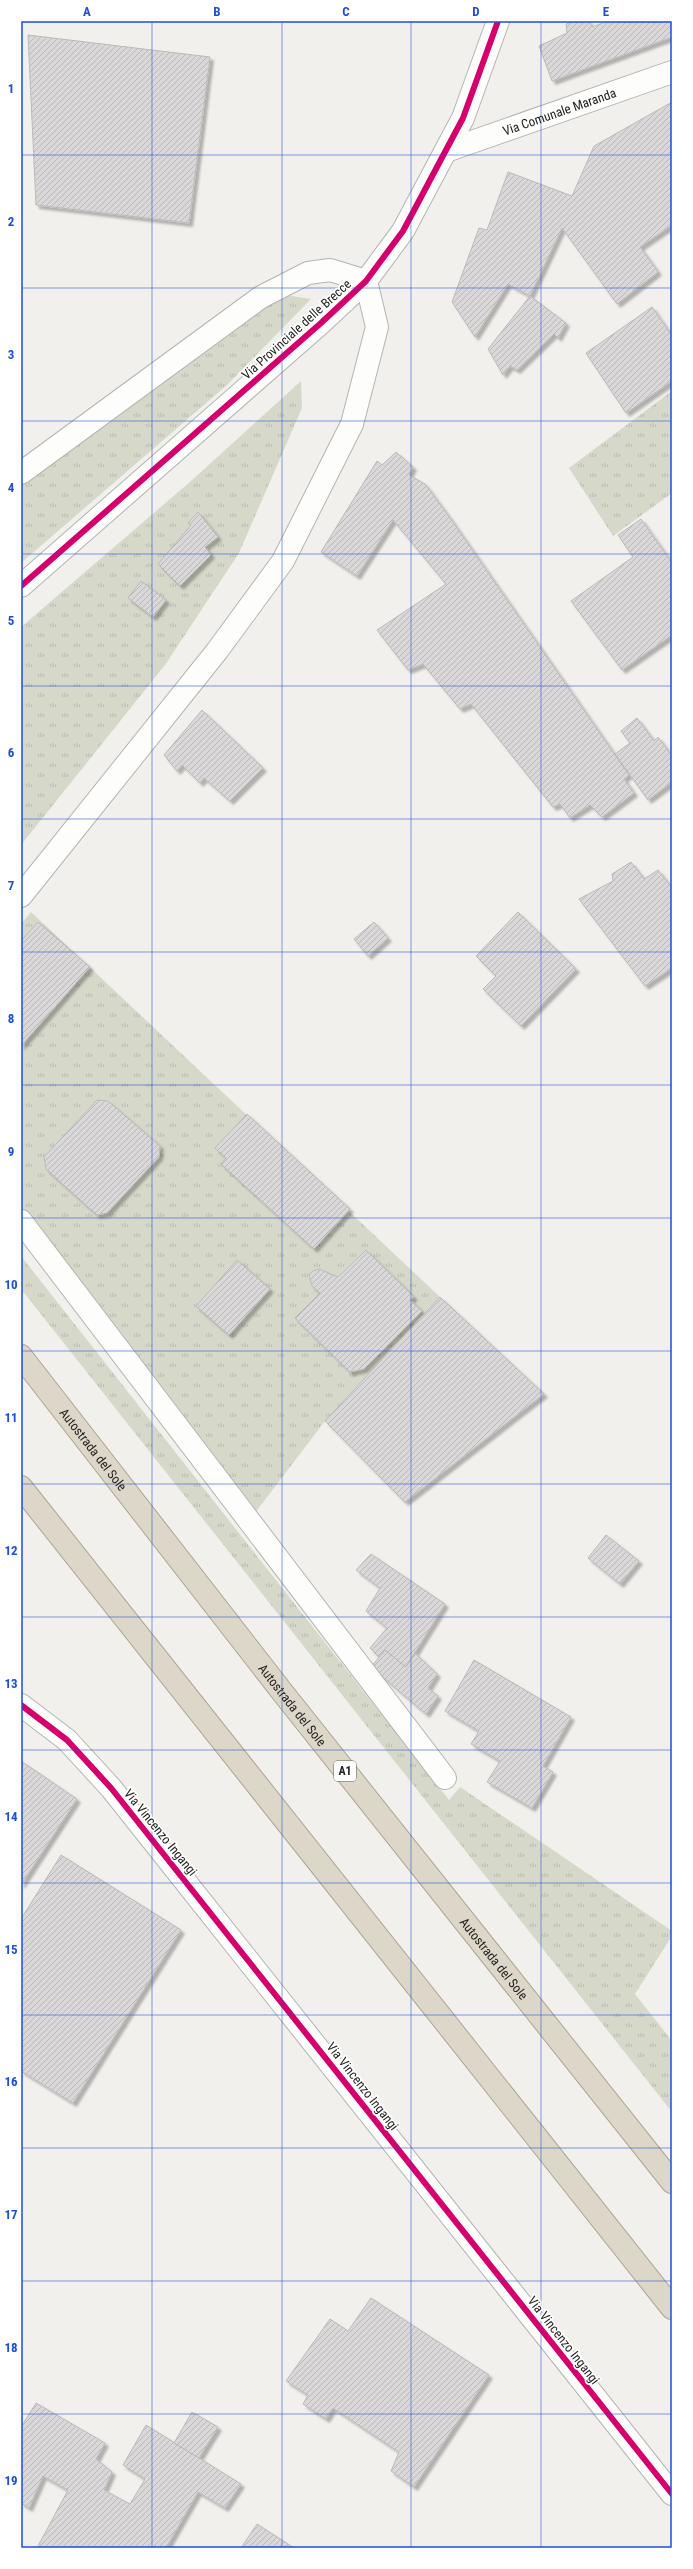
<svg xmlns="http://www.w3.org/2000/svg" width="693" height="2569" font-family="'Roboto Condensed',sans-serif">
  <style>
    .grass { fill: url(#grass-tufts) }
    .building { fill: url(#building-hatch); stroke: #bcbab9; filter: url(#shadow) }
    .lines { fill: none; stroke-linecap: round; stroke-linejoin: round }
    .lane-casing { stroke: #b4b4b1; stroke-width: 24 }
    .street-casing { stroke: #b4b4b1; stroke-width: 24 }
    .highway-casing { stroke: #aca695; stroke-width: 24 }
    .lane { stroke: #fdfdfc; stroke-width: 22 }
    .street { stroke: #fdfdfc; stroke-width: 22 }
    .highway { stroke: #dcd7c8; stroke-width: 22 }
    .cycleway-casing { stroke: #fff; stroke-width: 8 }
    .cycleway { stroke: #d6006c; stroke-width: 6 }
    .grid { fill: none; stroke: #1d4ed8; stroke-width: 1; stroke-opacity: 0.55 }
    .labels { text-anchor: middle; stroke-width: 3.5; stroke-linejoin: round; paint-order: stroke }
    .shield { fill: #fff; stroke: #656563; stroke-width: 1 }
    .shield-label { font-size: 12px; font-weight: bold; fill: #232320 }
    .street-label { font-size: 13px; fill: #232320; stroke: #fff }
    .neatline { fill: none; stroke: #1d4ed8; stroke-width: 1.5 }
    .grid-label { font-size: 13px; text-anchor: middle; font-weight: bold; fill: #1d4ed8 }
  </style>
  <defs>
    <pattern id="grass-tufts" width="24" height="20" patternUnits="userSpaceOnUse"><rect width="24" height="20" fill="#d6d9ca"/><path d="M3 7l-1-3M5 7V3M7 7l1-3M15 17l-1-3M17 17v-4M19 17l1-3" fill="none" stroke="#b7baad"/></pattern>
    <pattern id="building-hatch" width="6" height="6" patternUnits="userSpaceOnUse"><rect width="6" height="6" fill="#d9d7d7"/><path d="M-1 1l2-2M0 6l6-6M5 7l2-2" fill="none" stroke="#bab8b8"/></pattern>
    <filter id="shadow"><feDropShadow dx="3.5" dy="3.5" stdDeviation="1" flood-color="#0004"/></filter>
  </defs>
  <rect width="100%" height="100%" fill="#f1f0ec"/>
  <!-- grass -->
  <g class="grass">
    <polygon points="285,295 311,299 227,385 21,563 21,483 249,315"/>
    <polygon points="301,381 302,408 239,553 165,665 21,845 21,627 191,481"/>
    <polygon points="672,391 672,493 613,536 569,468"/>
    <polygon points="31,912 440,1297 325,1421 255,1513 21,1206 21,924"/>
    <polygon points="21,1256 449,1800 460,1787 672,1931 672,1936 635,1994 672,2041 672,2112 21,1289"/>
  </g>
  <!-- building -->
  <g class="building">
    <polygon points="575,21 589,21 592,27 608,21 672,21 672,37 552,81 539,46 567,33 566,24"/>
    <polygon points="28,35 210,57 189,223 36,205"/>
    <polygon points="672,102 672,225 640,247 658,272 617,304 562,228 530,296 508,284 475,337 452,302 479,228 487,230 508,172 572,196 594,146"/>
    <polygon points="530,296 566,323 558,338 554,334 517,370 510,366 503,375 488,349"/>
    <polygon points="652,307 672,336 672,381 626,413 586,353"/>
    <polygon points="396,452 413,467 409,475 425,484 450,518 629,775 624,779 634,793 602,817 590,805 570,818 560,804 553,807 471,704 460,709 423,664 408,670 377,630 446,584 393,520 357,576 321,552 377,461 382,465"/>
    <polygon points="198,512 218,537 205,547 211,555 180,586 158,564 191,525 188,523"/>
    <polygon points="641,519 672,563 672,635 622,670 571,601 633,557 618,535"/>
    <polygon points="141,581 166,600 153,617 128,598"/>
    <polygon points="202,710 263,768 230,801 204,778 200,783 182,765 177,771 164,755"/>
    <polygon points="637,718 654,741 658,737 672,756 672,782 648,800 615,754 630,743 621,731"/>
    <polygon points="631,862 644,879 658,870 672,888 672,968 645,986 579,899 613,881 612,874"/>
    <polygon points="518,912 576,969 521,1026 483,989 496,976 476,956"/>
    <polygon points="38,922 90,967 21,1046 21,941"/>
    <polygon points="374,922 388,938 368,956 354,939"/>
    <polygon points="97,1100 108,1101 160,1146 159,1157 107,1213 97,1215 46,1169 44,1157"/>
    <polygon points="247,1114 350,1209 314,1249 221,1164 226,1158 215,1148"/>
    <polygon points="366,1250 414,1297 410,1300 422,1311 364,1369 350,1372 295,1318 320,1293 312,1286 309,1275 313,1271 319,1269 338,1277"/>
    <polygon points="237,1260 270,1289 229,1335 196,1306"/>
    <polygon points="440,1297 544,1394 405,1502 325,1421"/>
    <polygon points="606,1535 639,1561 620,1584 588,1558"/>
    <polygon points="371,1554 445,1604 406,1667 385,1650 379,1657 370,1648 387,1628 366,1611 380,1588 356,1570"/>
    <polygon points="385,1650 406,1667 415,1653 437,1674 428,1688 438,1696 426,1714 371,1667"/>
    <polygon points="474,1660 571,1717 543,1766 553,1772 532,1808 487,1782 500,1761 471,1744 479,1731 445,1711"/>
    <polygon points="21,1761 77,1799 21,1885"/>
    <polygon points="61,1855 181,1930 73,2103 21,2071 21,1919"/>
    <polygon points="371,2298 489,2375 414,2487 391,2471 399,2452 333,2408 326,2419 303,2404 308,2395 286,2381 330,2319 348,2331"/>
    <polygon points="36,2403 105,2443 96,2459 112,2472 104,2490 130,2504 145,2479 123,2465 146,2425 241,2484 225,2508 198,2492 166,2548 41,2548 38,2546 68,2490 43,2476 29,2508 21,2503 21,2427"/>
    <polygon points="192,2412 218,2427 199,2458 174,2443"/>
    <polygon points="257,2524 294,2548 241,2548"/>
  </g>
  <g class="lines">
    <defs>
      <g id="lane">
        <polyline points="21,473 261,297 308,273 330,270 366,281 377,327 352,424 283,561 217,651 21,896"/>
        <polyline points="21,1221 445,1778"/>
      </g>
      <g id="street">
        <path id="s1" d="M446 151 672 72"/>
        <polyline points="21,586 321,323 366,281 403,231 463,118 498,21"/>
        <polyline points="21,1705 67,1740 111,1788 672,2494"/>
      </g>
      <g id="highway">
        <path id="s2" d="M21 1356 283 1693 672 2182"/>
        <polyline points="21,1487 672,2308"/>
      </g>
    </defs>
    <!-- lane casing -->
    <use href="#lane" class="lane-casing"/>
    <!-- street casing -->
    <use href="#street" class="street-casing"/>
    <!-- highway casing -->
    <use href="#highway" class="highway-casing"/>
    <!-- lane -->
    <use href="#lane" class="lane"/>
    <!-- street -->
    <use href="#street" class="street"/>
    <!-- highway -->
    <use href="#highway" class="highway"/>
    <defs>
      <g id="cycleway">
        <polyline points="21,586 321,323 366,281 403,231 463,118 498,21"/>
        <polyline points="21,1705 67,1740 111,1788 672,2494"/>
      </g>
    </defs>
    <!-- cycleway casing -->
    <use href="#cycleway" class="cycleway-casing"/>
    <!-- cycleway -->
    <use href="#cycleway" class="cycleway"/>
  </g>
  <!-- grid -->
  <path class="grid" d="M152 21V2548M282 21V2548M411 21V2548M541 21V2548M21 155H672M21 288H672M21 421H672M21 554H672M21 686H672M21 819H672M21 952H672M21 1085H672M21 1218H672M21 1351H672M21 1484H672M21 1617H672M21 1750H672M21 1883H672M21 2015H672M21 2148H672M21 2281H672M21 2414H672"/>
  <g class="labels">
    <!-- shield labels -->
    <rect class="shield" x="334" y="1761" width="22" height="20" rx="3"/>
    <g class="shield-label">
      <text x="345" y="1775">A1</text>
    </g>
    <!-- street labels -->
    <g class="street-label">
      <text dy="5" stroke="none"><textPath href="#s1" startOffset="120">Via Comunale Maranda</textPath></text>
      <text transform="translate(296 329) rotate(-42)" y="5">Via Provinciale delle Brecce</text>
      <text dy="5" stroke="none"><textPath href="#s2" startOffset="118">Autostrada del Sole</textPath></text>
      <text dy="5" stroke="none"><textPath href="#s2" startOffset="442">Autostrada del Sole</textPath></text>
      <text transform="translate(161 1832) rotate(51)" y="5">Via Vincenzo Ingangi</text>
      <text dy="5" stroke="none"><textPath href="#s2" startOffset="766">Autostrada del Sole</textPath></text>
      <text transform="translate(363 2086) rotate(52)" y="5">Via Vincenzo Ingangi</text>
      <text transform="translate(564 2340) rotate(52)" y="5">Via Vincenzo Ingangi</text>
    </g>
  </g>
  <!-- border -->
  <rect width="693" height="2569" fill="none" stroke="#ffffff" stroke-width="44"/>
  <rect x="22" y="22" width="649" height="2525" class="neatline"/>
  <g class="grid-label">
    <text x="87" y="16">A</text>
    <text x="217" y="16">B</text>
    <text x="346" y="16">C</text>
    <text x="476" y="16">D</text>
    <text x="606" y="16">E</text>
    <text x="11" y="93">1</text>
    <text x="11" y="226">2</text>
    <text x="11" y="359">3</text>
    <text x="11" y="492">4</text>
    <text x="11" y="625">5</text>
    <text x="11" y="757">6</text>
    <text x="11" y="890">7</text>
    <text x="11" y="1023">8</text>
    <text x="11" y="1156">9</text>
    <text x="11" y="1289">10</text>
    <text x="11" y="1422">11</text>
    <text x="11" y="1555">12</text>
    <text x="11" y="1688">13</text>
    <text x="11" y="1821">14</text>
    <text x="11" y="1954">15</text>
    <text x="11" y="2086">16</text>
    <text x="11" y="2219">17</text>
    <text x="11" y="2352">18</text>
    <text x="11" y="2485">19</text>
  </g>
</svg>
